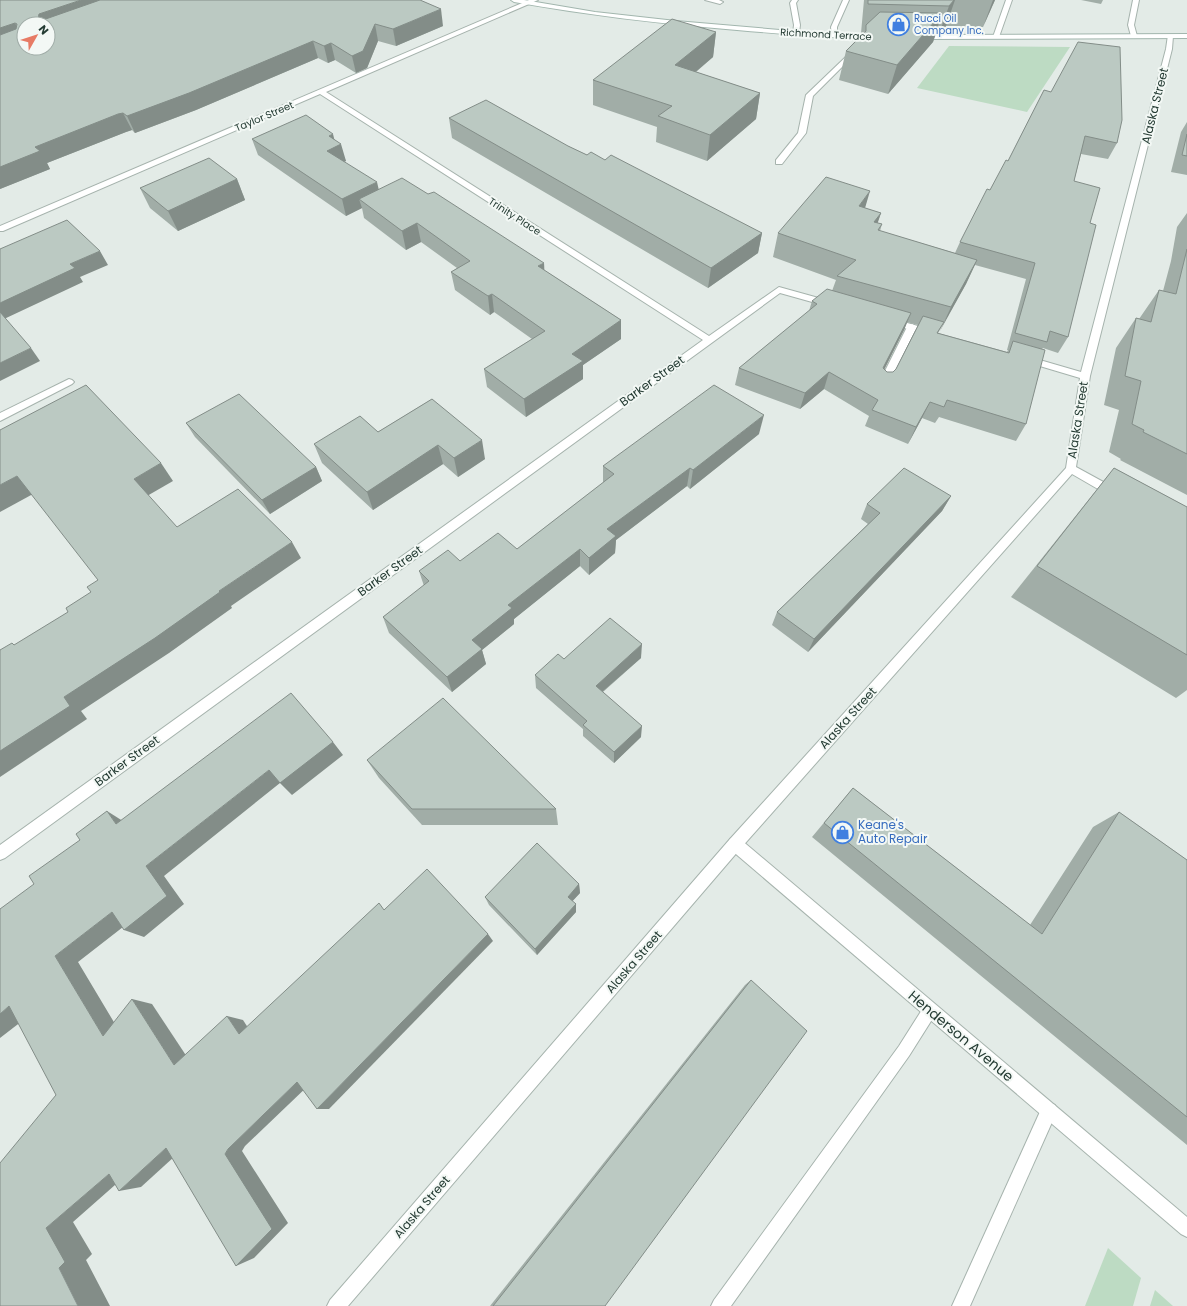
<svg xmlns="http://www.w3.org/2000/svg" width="1187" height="1306" font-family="Poppins,sans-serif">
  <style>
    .green { fill: #bddbc3 }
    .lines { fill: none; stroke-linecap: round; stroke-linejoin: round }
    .service-casing { stroke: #a6b3ad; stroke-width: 2 }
    .minor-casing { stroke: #a6b3ad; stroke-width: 2 }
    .tertiary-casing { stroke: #a6b3ad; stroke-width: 2 }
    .secondary-casing { stroke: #a2b6ae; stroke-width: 2 }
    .service { fill: #fff; fill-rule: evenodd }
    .minor { fill: #fff; fill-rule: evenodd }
    .tertiary { fill: #fff; fill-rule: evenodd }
    .secondary { fill: #fff; fill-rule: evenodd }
    .wall { fill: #a1ada7; fill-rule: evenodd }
    .shaded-wall { fill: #838d88 }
    .building { fill: #bbc9c2; stroke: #838d88; fill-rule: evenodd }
    .labels { text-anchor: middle; stroke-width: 4; stroke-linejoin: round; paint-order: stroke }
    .far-shop-label { font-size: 10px; fill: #366cbe; stroke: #f3f8f5; text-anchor: start }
    .far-street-label { font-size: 10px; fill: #243b33; stroke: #f3f8f5 }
    .street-label { font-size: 12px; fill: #243b33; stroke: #f3f8f5 }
    .shop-label { font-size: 12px; fill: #366cbe; stroke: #f3f8f5; text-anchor: start }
    .near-street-label { font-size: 14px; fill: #243b33; stroke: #f3f8f5 }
  </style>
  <rect width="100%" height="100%" fill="#e3ebe7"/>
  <!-- green -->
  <g class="green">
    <polygon points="949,46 1070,47 1027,112 917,88"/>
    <polygon points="1108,1248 1141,1278 1133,1306 1085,1306"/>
    <polygon points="1155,1290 1173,1306 1150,1306"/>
  </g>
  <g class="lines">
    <defs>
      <g id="service">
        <polygon points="529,0 538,0 529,4 525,4 525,2"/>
        <polygon points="705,0 719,0 723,2 720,4"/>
        <polygon points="792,0 798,0 796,3 800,25 799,33 796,35 793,33 794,25 790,3"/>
        <polygon points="843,0 849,0 837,27 837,36 832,37 831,27"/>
        <polygon points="1006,0 1012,0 999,37 994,38 993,37"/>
        <polygon points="1133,0 1139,0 1134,25 1137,36 1134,38 1131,36 1128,25"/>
        <polygon points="853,50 858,51 813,96 806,133 782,164 776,164 776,160 798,133 806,95"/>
        <polygon points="912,324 917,327 888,385 886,387 880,387 878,385 907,327"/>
        <polygon points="930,1002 935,1005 938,1010 909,1056 731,1306 711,1306 714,1300 899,1046 925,1005"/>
        <polygon points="1049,1103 1055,1105 1057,1111 970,1306 952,1306 1043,1105"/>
      </g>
      <g id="minor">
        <polygon points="527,1 529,2 529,4 326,92 709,336 779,287 833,302 834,304 830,307 780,293 5,858 0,860 0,845 703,340 320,94 3,231 0,231 0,226"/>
        <polygon points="1168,35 1173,36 1172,49 1090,376 1076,467 1118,490 1119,493 1118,496 1110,496 1072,474 740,849 348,1306 327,1306 330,1300 730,839 1066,468 1080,378 1023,361 1021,359 1026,356 1081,372 1166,49"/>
        <polygon points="890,318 935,331 937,333 932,336 887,323 885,321"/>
        <polygon points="69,379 72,380 74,382 72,384 0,421 0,413"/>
      </g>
      <polygon id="tertiary" points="735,837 740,839 1187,1217 1187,1237 1181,1234 730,849 728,844 730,839"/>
      <g id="secondary">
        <path d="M511 0H524L595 12 676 21 803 32 876 35 879 37 876 39C829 38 783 34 737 30 662 24 588 15 514 2Z"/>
        <polygon points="1187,34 1187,38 918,39 915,37 918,35"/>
      </g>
    </defs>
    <!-- service casing -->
    <use href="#service" class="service-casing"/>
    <!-- minor casing -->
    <use href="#minor" class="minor-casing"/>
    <!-- tertiary casing -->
    <use href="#tertiary" class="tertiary-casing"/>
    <!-- secondary casing -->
    <use href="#secondary" class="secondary-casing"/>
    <!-- service -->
    <use href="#service" class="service"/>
    <!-- minor -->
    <use href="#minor" class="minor"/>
    <!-- tertiary -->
    <use href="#tertiary" class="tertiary"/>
    <!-- secondary -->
    <use href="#secondary" class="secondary"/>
  </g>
  <!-- wall -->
  <g class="wall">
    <polygon points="0,0 443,26 396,46 378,41 367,68 356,73 335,60 328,63 318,58 196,110 135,133 132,130 126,132 47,163 50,169 0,189"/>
    <polygon points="864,0 995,0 983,27 946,26 939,34 936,34 933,42 888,94 839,80 846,51 863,33 861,33"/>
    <polygon points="1081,0 1103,0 1101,4"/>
    <polygon points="716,32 713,57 696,72 760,93 756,119 707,161 656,142 657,127 593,105 593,80"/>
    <path d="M1044 90 1117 143 1108 159 1081 154 1074 181 1090 223 1068 337 1058 353 1043 348 1042 349 1026 424 1016 441 939 417 935 423 922 418 908 444 865 426 869 416 824 389 800 409 735 385 739 368 809 311 812 301 832 291 836 280 773 257 778 233 865 208 881 213 877 223 882 224 880 231 955 253 960 242 990 190 1008 161ZM975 265 1026 279 1007 350H1008L1007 352 938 333 966 284ZM907 322 918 325 896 369 893 372H887L884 369 904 330Z"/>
    <polygon points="449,118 568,146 587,155 605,160 762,233 758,253 708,288 452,138"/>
    <polygon points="1187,122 1187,175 1171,172 1181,132"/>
    <polygon points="252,139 335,140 346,161 344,162 378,190 544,270 621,320 621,339 583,365 583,379 526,417 487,387 484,369 532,339 494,312 490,315 455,290 451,272 457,268 421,242 406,250 364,218 362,208 346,216 258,155"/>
    <polygon points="237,179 245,200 178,231 150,208 140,188"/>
    <polygon points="1187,213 1187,495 1120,460 1121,459 1109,452 1119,410 1104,405 1116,348 1136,318 1139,319 1159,290 1163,291 1171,261 1177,227"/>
    <polygon points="432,399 485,459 458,477 443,464 373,510 322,463 314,444 378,432"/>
    <polygon points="186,423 316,467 322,481 270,514 195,437"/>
    <polygon points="759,434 690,489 687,486 616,540 615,553 589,575 580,566 514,619 514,624 482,650 486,664 452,692 389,633 383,617 424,586 419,571 517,549 603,483 603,466"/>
    <polygon points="1114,468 1187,507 1187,690 1176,698 1011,597 1086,503"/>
    <polygon points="951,496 942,511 808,652 772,625 777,612 868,524 861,519 867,504"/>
    <polygon points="641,658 603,692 641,737 614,763 583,736 583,729 536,688 535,675 564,659"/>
    <polygon points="367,760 556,809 558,825 422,825 379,778"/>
    <polygon points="853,788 1030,925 1093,827 1119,812 1187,860 1187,1145 812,837"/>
    <polygon points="579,884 580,893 572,901 576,912 537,955 489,905 485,897"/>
    <polygon points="751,980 605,1306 490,1306 745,985"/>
  </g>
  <!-- shaded-wall -->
  <g class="shaded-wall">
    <polygon points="81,0 136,0 40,24 38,19 39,14"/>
    <polygon points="954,0 955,0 946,26 939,34 949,6"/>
    <polygon points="993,0 995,0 983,27"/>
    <polygon points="441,9 443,26 396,46 393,29"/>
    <polygon points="942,13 933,42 888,94 897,65"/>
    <polygon points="15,23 24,40 0,47 0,28"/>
    <polygon points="375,24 378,41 367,68 356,73 352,56"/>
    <polygon points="716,32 713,57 673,91 675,65"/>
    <polygon points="313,41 318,58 196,110 135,133 127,116"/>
    <polygon points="331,43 335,60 328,63 324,46"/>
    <polygon points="760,93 756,119 707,161 710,135"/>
    <polygon points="123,113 132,130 126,132 47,163 50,169 0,189 0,167 35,147 118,114"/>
    <polygon points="333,134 336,146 341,144 346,161 331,167 327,151 329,136"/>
    <polygon points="237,179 245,200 178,231 168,211"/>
    <polygon points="377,182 381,199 359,199 362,208 346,216 342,199"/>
    <polygon points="870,191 863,215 859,206"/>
    <polygon points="881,213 873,237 874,222"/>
    <polygon points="417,223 421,242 406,250 402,231"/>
    <polygon points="762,233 758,253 708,288 711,268"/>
    <polygon points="100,251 108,265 80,277 83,282 4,319 0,313 0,303 70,264"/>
    <polygon points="977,260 966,284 940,331 951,307"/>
    <polygon points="544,263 545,281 538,266"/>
    <polygon points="492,294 494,312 490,315 488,296"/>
    <polygon points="911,313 904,330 877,384 883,368"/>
    <polygon points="621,320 621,339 583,365 583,379 526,417 524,399 572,354"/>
    <polygon points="31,348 40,361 0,381 0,363"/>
    <polygon points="829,372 824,389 800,409 805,393"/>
    <polygon points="930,402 922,418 908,444 916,427"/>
    <polygon points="764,415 759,434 690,489 693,470"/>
    <polygon points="482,440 485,459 458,477 454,458"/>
    <polygon points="438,445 443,464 373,510 367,492"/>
    <polygon points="161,463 173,481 147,496 134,479"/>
    <polygon points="316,467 322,481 270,514 262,500"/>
    <polygon points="690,468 687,486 616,540 615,553 589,575 589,558 607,529"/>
    <polygon points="17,476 33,494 0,512 0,485"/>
    <polygon points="951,496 942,511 808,652 814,639"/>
    <polygon points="292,542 301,558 231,606 232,608 169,653 81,711 87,719 0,777 0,751 64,697 219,591"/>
    <polygon points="580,549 580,566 514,619 514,624 482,650 486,664 452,692 447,677 472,640 508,605"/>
    <polygon points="642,644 641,658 595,698 596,686"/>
    <polygon points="642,726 641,737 614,763 614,752"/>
    <polygon points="333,742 343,755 292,795 280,783 164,876 184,904 144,937 124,930 146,866 269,770"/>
    <polygon points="107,811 126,823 116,824"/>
    <polygon points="579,884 580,893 569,905 568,897"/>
    <polygon points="576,904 576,912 537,955 535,949"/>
    <polygon points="112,912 132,920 78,962 124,1039 103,1036 55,956"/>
    <polygon points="488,934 493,941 329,1109 317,1109"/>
    <polygon points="132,999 152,1004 193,1066 174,1065"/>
    <polygon points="9,1006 35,1011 0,1038 0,1014"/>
    <polygon points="227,1016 243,1020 254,1037 239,1034"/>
    <polygon points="297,1082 311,1083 245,1146 242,1151 288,1223 254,1258 236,1266 225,1154 228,1149"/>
    <polygon points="186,1146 141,1187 119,1191 166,1148"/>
    <polygon points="132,1170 73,1222 92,1254 86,1260 110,1306 78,1306 59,1268 46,1228 109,1174"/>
  </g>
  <!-- building -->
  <g class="building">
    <path d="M0 0H81L39 14 38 19 40 21 100 0H420L441 9 393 29 375 24 363 51 352 56 331 43 324 46 313 41 189 93 127 116 123 113 118 114 35 147 40 151 0 167V35L16 29 17 24 15 23 0 28ZM24 24H48V48H24Z"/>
    <polygon points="868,0 954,0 949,6 868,4"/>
    <polygon points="880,12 942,13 897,65 846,51 866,31 866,25"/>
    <polygon points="672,19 716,32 675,65 760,93 710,135 658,116 672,106 593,80"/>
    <polygon points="1078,42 1120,47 1122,120 1117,143 1085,136 1074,181 1100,188 1090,223 1096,225 1068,337 1050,331 1047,342 1015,333 1035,263 960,242 987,189 990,190 1006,160 1008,161 1044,90 1051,92"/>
    <polygon points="486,100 568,146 587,155 591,152 605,160 611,155 762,233 711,268 449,118"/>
    <polygon points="306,115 333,134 329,136 341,144 327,151 377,182 342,199 252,139"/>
    <polygon points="1187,134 1187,156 1182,155"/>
    <polygon points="209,158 237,179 168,211 140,188"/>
    <polygon points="826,177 870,191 859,206 881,213 874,222 882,224 878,230 977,260 951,307 837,276 856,260 778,233"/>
    <polygon points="402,178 428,194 434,192 544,263 538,266 621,320 572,354 583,361 524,399 484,369 545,331 492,294 488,296 451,272 470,261 417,223 402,231 359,199"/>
    <polygon points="67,220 100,251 70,264 75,268 0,303 0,249"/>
    <polygon points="1187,249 1187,454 1143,432 1144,430 1132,424 1141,381 1125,376 1136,318 1151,322 1159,290 1176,294"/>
    <polygon points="827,289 911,313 883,368 887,372 893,372 896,369 923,316 944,322 937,333 1009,353 1013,341 1045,350 1026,424 947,400 944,407 930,402 916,427 872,410 878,400 829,372 805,393 739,368 817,304 812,301"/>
    <polygon points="0,312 31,348 0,363"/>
    <polygon points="86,385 161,463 134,479 177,527 238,489 292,542 219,591 220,592 155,638 64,697 70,706 0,751 0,650 12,643 14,645 68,612 66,608 91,592 87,587 98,580 17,476 0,485 0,430"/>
    <polygon points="714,385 764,415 693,470 690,468 607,529 616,536 589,558 580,549 508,605 512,608 472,640 482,649 447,677 383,617 429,581 419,571 448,550 460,561 498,533 517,549 614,474 603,466"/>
    <polygon points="239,394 316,467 262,500 186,423"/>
    <polygon points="432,399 482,440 454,458 438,445 367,492 314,444 360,416 378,432"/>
    <polygon points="904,468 951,496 814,639 777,612 880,513 867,504"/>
    <polygon points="1114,468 1187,507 1187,655 1037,566"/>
    <polygon points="610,618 642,644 596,686 642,726 614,752 583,725 587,721 535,675 558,654 564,659"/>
    <polygon points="291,693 333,742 280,783 269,770 146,866 167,896 124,930 112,912 55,956 103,1036 132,999 174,1065 227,1016 239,1034 379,903 384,910 427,869 488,934 317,1109 297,1082 228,1149 225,1154 272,1229 236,1266 166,1148 119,1191 109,1174 46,1228 65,1262 59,1268 78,1306 0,1306 0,1163 56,1095 9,1006 0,1014 0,909 34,884 29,876 80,840 76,834 107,811 116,824"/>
    <polygon points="443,698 556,809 412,809 367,760"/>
    <polygon points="853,788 1042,934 1119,812 1187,860 1187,1117 824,823"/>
    <polygon points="537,843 579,884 568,897 576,904 535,949 485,897"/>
    <polygon points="751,980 807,1031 605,1306 493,1306"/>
  </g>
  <!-- icons -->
  <defs>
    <symbol id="shop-ring" viewBox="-11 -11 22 22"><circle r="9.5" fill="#f3f8f5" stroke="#3f7fe0" stroke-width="1.5"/><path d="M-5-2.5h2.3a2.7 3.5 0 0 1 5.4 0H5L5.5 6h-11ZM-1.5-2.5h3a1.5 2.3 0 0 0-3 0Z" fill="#3f7fe0"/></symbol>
  </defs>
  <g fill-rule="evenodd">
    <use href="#shop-ring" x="886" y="12" width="25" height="25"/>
    <use href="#shop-ring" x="830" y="820" width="25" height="25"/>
  </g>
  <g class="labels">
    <!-- far-shop labels -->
    <g class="far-shop-label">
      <text x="914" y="22">Rucci Oil<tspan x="914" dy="12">Company Inc.</tspan></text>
    </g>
    <!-- far-street labels -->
    <g class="far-street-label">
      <text transform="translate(826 34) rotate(3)" y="4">Richmond Terrace</text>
      <text transform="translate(264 116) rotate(-23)" y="4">Taylor Street</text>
      <text transform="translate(515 216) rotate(33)" y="4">Trinity Place</text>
    </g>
    <!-- street labels -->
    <g class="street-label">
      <text transform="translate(1155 106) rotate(-76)" y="4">Alaska Street</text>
      <text transform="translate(652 381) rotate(-36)" y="4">Barker Street</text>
      <text transform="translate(1078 420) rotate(-81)" y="4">Alaska Street</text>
      <text transform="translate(390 571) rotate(-36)" y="4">Barker Street</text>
      <text transform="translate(848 718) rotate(-48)" y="4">Alaska Street</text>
      <text transform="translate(127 761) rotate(-36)" y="4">Barker Street</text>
      <text transform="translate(634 962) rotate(-49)" y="4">Alaska Street</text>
      <text transform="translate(422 1207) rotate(-49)" y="4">Alaska Street</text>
    </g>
    <!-- shop labels -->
    <g class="shop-label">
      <text x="858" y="829">Keane's<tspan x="858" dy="14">Auto Repair</tspan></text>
    </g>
    <!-- near-street labels -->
    <g class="near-street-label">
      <text transform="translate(961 1036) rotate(40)" y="5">Henderson Avenue</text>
    </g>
  </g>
  <!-- north arrow -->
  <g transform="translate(36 36) rotate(51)"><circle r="19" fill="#f3f8f5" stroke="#a0aca7"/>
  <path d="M0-3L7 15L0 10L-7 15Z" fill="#e77b65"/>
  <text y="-6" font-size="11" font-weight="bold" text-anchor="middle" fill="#243b33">N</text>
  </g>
</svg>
